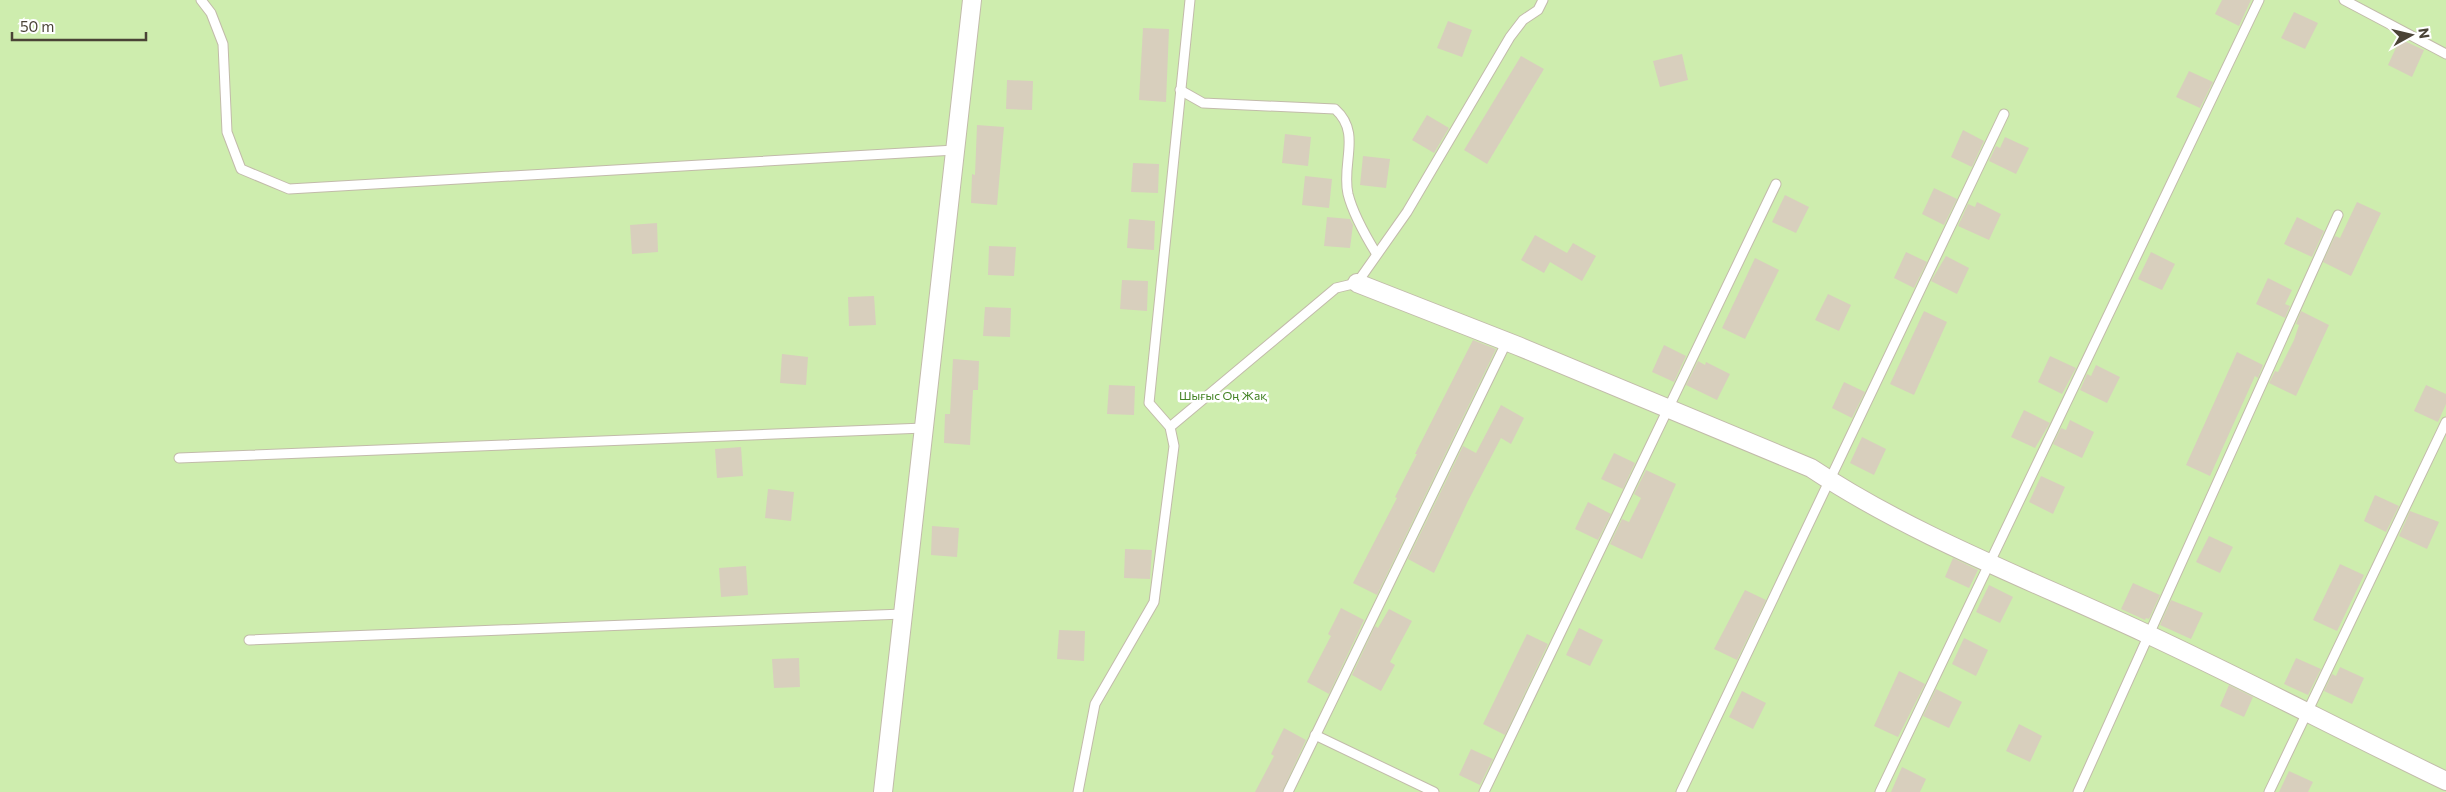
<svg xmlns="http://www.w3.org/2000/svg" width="2446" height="792" font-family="Commissioner,sans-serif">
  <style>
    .green { fill: #ceedae }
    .building { fill: #d8cfbd }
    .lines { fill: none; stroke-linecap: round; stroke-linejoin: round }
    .lane-casing { stroke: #c2bbaa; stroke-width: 11 }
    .street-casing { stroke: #c2bbaa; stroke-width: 20 }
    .lane { stroke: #fff; stroke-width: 9 }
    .street { stroke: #fff; stroke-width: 18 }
    .labels { text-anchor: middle; stroke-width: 5; stroke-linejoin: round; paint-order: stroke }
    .park-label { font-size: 12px; fill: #438224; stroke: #fff }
  </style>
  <rect width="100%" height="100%" fill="#f6f2e9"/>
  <!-- green -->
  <rect class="green" x="0" y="0" width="2446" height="792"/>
  <!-- building -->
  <g class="building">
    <polygon points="2222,0 2251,0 2239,26 2215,14"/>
    <polygon points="2294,12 2318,23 2305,49 2281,38"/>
    <polygon points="1448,21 1472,30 1462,57 1437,48"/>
    <polygon points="1143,28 1169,29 1166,102 1139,100"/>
    <polygon points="2400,39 2424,50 2412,77 2388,65"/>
    <polygon points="1682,54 1688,80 1660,87 1653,61"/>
    <polygon points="1521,56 1544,69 1487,164 1464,150"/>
    <polygon points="2189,71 2213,82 2200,108 2176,97"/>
    <polygon points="1007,80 1033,81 1032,110 1006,109"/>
    <polygon points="1427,115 1449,128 1434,153 1412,140"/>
    <polygon points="977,125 1004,127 997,205 971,203 972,174 975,175"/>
    <polygon points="1963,130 1984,141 1972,167 1951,157"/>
    <polygon points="1285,134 1311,137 1308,166 1282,163"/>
    <polygon points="2005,137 2029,148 2016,174 1989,161 1996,146 2000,148"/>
    <polygon points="1363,156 1390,159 1386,188 1360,185"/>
    <polygon points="1133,163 1159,164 1158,193 1131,192"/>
    <polygon points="1305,176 1332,179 1329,208 1302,205"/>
    <polygon points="1934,188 1957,199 1944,225 1922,214"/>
    <polygon points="1785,195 1809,207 1796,233 1772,222"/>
    <polygon points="1977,202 2001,214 1989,240 1958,226 1968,204 1975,207"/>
    <polygon points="2357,202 2381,213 2351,276 2323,262 2335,236 2340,238"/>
    <polygon points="1327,217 1350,219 1353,225 1350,248 1324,246"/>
    <polygon points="2297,217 2324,231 2312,257 2284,244"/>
    <polygon points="1129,219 1155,221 1154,250 1127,248"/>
    <polygon points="657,223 658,252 632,254 630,225"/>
    <polygon points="1535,235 1567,253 1573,243 1596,256 1582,281 1550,262 1544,273 1521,260"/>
    <polygon points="989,246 1016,247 1014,276 988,275"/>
    <polygon points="1906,252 1927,262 1914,288 1894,278"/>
    <polygon points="2151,252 2175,264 2162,290 2138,279"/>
    <polygon points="1946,256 1969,268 1957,294 1931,281"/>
    <polygon points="1755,258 1779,270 1745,339 1722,328"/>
    <polygon points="2268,278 2292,290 2285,304 2290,306 2285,318 2256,304"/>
    <polygon points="1122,280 1148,281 1147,311 1120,309"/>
    <polygon points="1828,294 1851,305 1839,331 1815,320"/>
    <polygon points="874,296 876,325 849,326 848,297"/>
    <polygon points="985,307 1011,308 1010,337 983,336"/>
    <polygon points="1924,311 1947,322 1914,395 1890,384"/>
    <polygon points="2301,311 2329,325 2296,396 2269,383 2275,371 2278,372 2294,340 2299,325 2296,324"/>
    <polygon points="1473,340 1496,349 1377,595 1353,583 1397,498 1395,497 1417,454 1415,454"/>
    <polygon points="1664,345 1686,356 1674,382 1652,372"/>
    <polygon points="2237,352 2263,365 2258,378 2255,376 2210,476 2186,465"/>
    <polygon points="782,354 808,357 806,385 780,383"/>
    <polygon points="2050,356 2076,368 2062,394 2038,382"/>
    <polygon points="953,359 979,361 978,390 973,390 970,445 944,443 945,414 950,414"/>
    <polygon points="1698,361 1705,365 1706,362 1730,374 1717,400 1686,385"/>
    <polygon points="2096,365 2120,377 2107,403 2080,390 2087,374 2091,376"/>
    <polygon points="1844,382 1865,392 1852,418 1832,408"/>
    <polygon points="1109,385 1135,386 1134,415 1107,414"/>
    <polygon points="2426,385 2446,394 2446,404 2438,422 2414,411"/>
    <polygon points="1501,405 1524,418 1511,444 1501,438 1468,501 1434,573 1408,559 1463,446 1476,453"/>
    <polygon points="2024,410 2050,423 2035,448 2011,437"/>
    <polygon points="2070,420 2094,432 2082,458 2053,444 2061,428 2066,430"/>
    <polygon points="1862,437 1886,449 1874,475 1850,463"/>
    <polygon points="741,447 743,476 717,478 715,449"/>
    <polygon points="1614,453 1635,463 1623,489 1601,479"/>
    <polygon points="1646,470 1676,484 1642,559 1610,544 1622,519 1629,522 1641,498 1634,494"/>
    <polygon points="2041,476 2065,487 2053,514 2029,502"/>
    <polygon points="768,489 794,492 791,521 765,518"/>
    <polygon points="2375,495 2399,506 2386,532 2364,521"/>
    <polygon points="1588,502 1611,514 1598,540 1575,529"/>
    <polygon points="2410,511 2439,522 2427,549 2399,536"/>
    <polygon points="932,526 959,528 957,557 931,555"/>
    <polygon points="2209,536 2233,547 2220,573 2196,562"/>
    <polygon points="1125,549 1152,550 1150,579 1124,578"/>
    <polygon points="1953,558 1978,570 1969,588 1945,577"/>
    <polygon points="2340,564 2364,575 2337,631 2313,620"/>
    <polygon points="746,566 748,595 721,597 719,568"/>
    <polygon points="2133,583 2160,595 2149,619 2146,618 2145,620 2121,609"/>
    <polygon points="1989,585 2013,597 2000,623 1976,612"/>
    <polygon points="1745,590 1766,600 1737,660 1714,649"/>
    <polygon points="2171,600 2203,613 2191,639 2160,625"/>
    <polygon points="1341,608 1364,620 1329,694 1307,682 1331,636 1328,634"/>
    <polygon points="1389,609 1412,621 1390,662 1395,665 1381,691 1352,675 1375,626 1378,628"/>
    <polygon points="1579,628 1603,640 1590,666 1566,655"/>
    <polygon points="1059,630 1085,631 1084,661 1057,659"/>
    <polygon points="1527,634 1548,644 1505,735 1483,724"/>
    <polygon points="1964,638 1988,650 1976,676 1952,664"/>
    <polygon points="799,658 800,687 774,688 772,659"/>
    <polygon points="2296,658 2321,669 2308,695 2284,684"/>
    <polygon points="2340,667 2364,678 2352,704 2324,691 2332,674 2336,676"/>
    <polygon points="1899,671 1925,684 1898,737 1874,726"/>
    <polygon points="2229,685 2253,697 2244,717 2220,706"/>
    <polygon points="1936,689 1962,702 1949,728 1923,716"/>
    <polygon points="1742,691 1766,703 1753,729 1729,717"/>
    <polygon points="2019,724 2042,736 2030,762 2006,751"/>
    <polygon points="1284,728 1306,740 1282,792 1255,792 1274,756 1271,754"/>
    <polygon points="1471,749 1493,759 1480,785 1459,775"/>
    <polygon points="1902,767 1926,779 1920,792 1891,792"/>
    <polygon points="2289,771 2313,782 2308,792 2279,792"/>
  </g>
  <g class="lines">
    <defs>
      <g id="lane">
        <polyline points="201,0 211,13 223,44 227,132 241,169 289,189 955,150"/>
        <polyline points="2344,0 2446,54"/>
        <path d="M1180 90 1203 103 1335 109C1362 133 1341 163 1348 194 1353 214 1365 235 1376 253"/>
        <polyline points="1170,427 1336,288 1357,283 1407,212 1510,37 1523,20 1538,10 1543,0"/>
        <polyline points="179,458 924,428"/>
        <polyline points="249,640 903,614"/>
        <polyline points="1315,735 1434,792"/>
        <polyline points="1078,792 1095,704 1154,602 1174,446 1170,427 1149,403 1190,0"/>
        <polyline points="1288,792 1507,341"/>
        <polyline points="1484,792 1776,184"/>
        <polyline points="1681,792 2004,114"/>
        <polyline points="1880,792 2259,0"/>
        <polyline points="2078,792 2338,215"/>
        <polyline points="2269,792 2446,422"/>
      </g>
      <g id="street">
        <path d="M1357 283 1518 346 1811 468C1913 536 2036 582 2147 634 2248 681 2346 733 2446 781"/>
        <polyline points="883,792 972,0"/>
      </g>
    </defs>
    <!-- lane casing -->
    <use href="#lane" class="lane-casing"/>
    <!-- street casing -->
    <use href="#street" class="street-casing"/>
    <!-- lane -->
    <use href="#lane" class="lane"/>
    <!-- street -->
    <use href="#street" class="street"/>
  </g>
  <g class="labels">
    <!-- park labels -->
    <g class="park-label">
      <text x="1223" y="400">Шығыс Оң Жақ</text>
    </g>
  </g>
  <!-- north arrow -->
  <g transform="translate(2411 35) rotate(82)" stroke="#ffffff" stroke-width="4" paint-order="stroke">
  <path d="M0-4L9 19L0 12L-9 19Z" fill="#4a4336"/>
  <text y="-8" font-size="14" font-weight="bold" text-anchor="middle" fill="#4a4336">N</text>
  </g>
  <!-- scale -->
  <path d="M12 32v8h134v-8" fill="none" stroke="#4a4336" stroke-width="2.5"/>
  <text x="20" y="32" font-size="15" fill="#4a4336" stroke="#ffffff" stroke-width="4" paint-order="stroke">50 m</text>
</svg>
